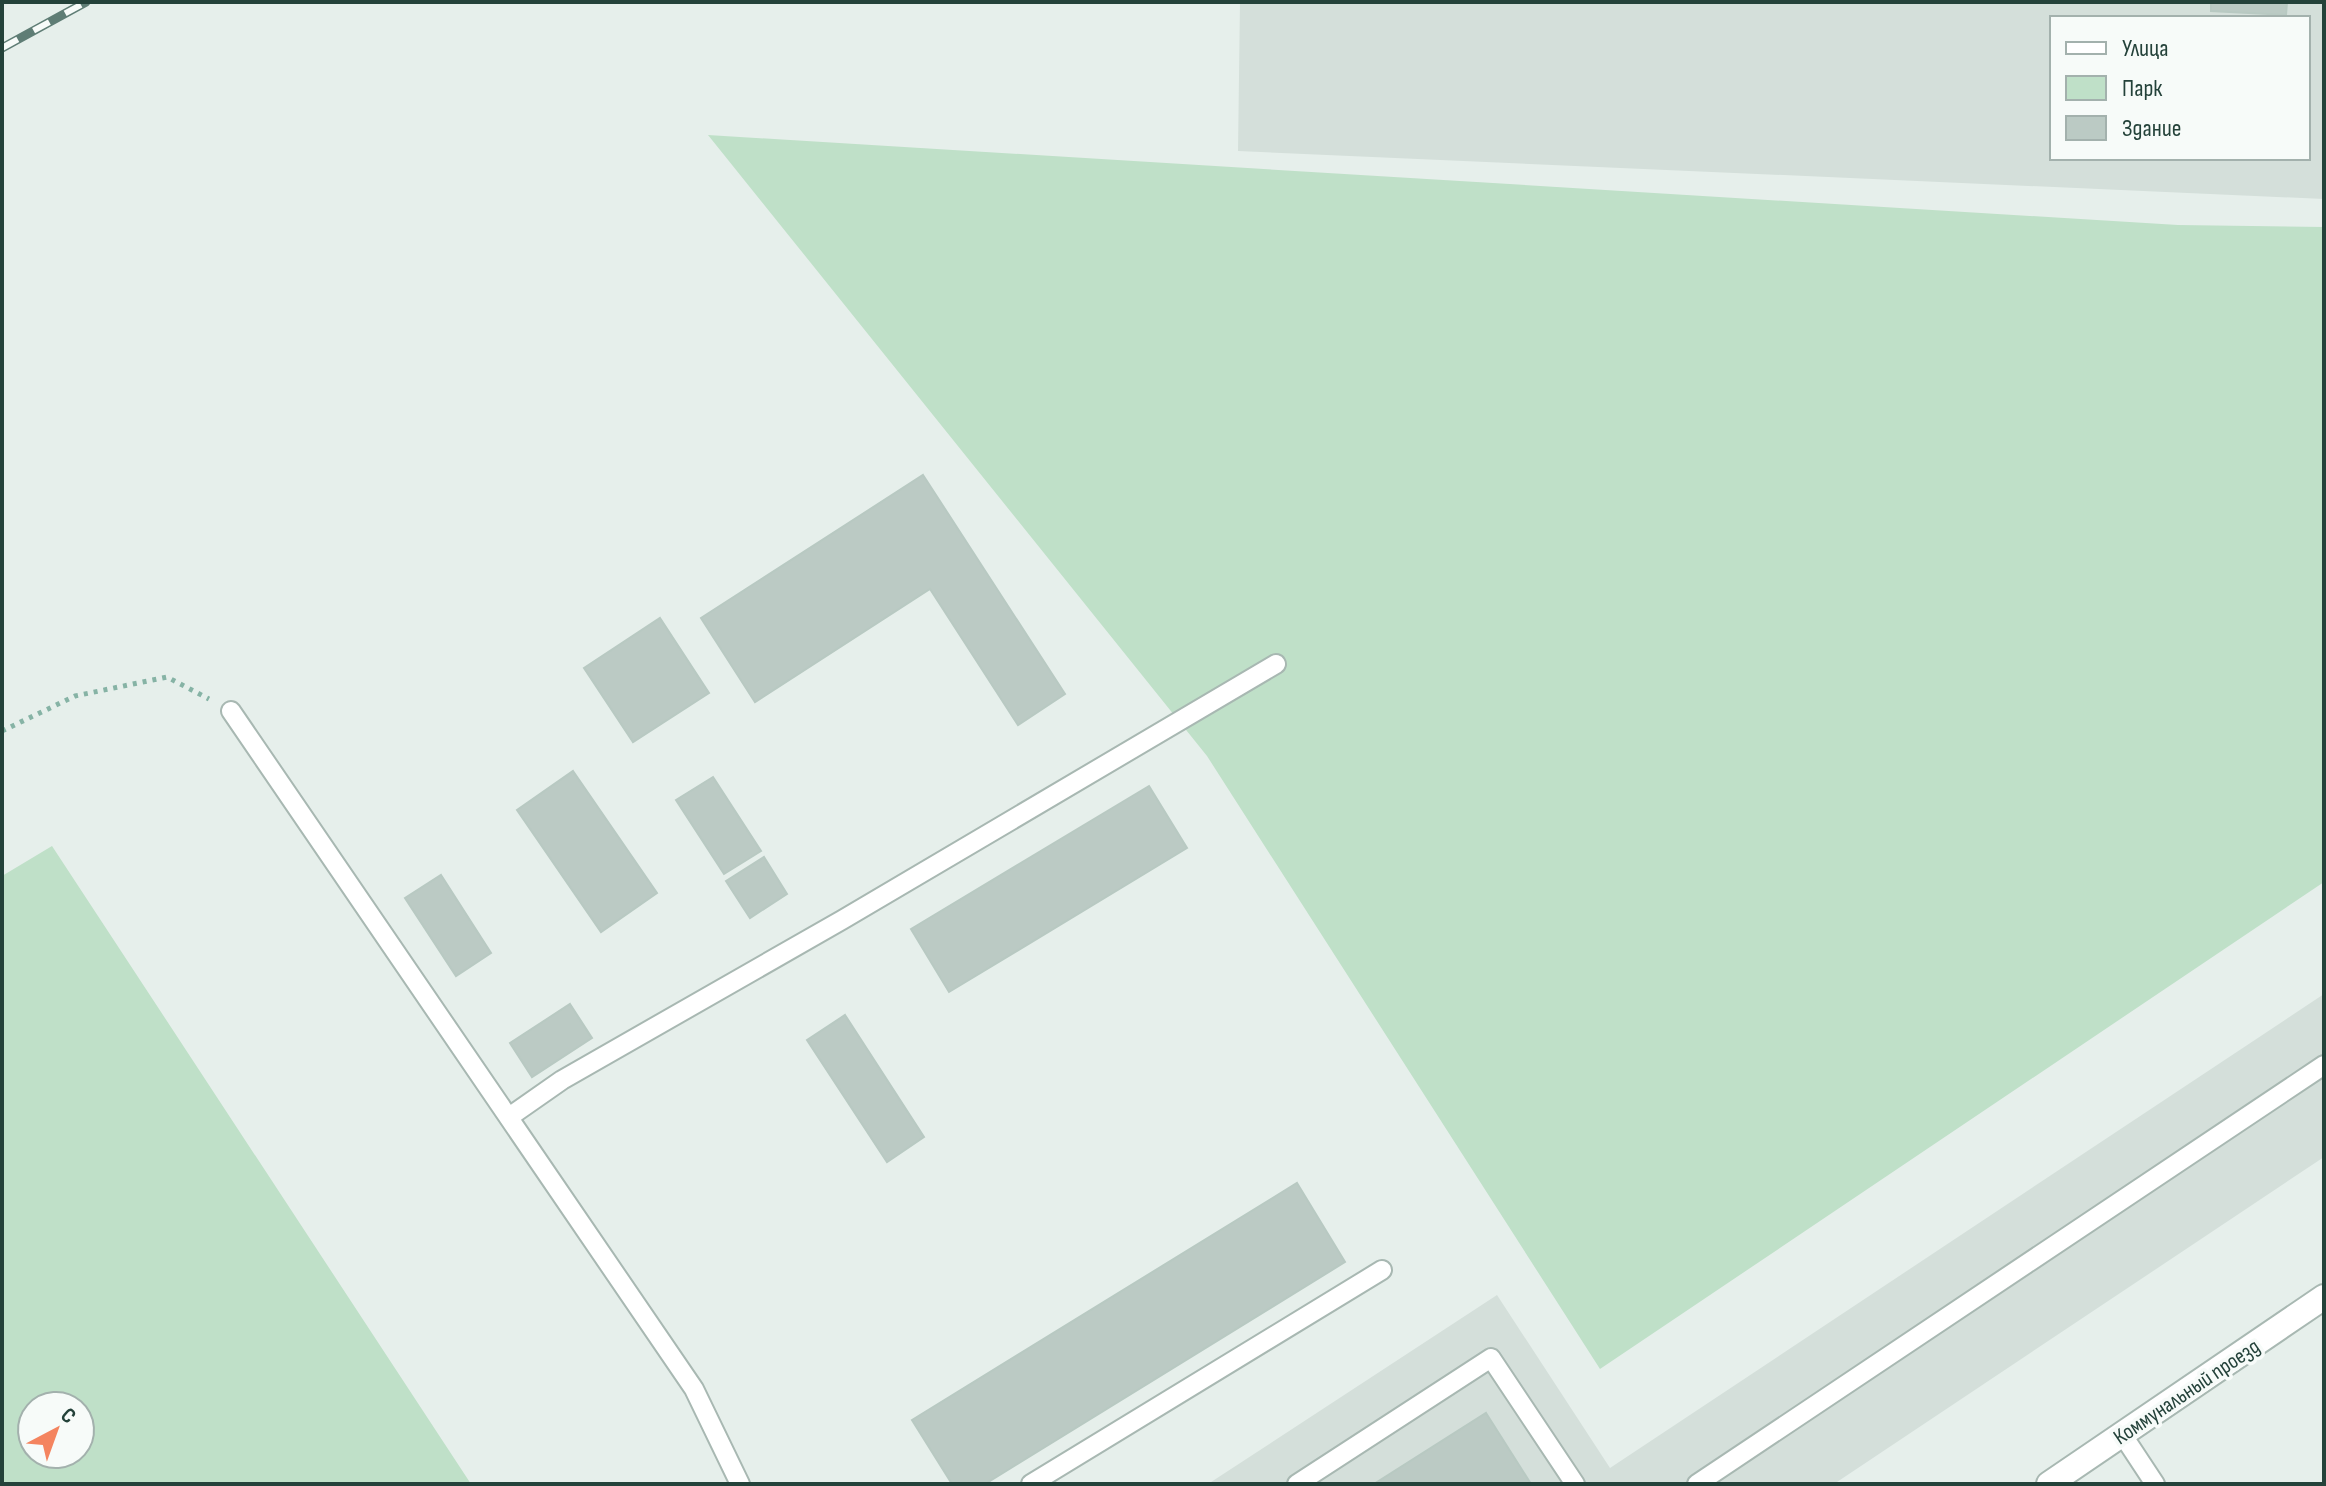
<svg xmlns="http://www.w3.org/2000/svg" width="2326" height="1486" font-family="'Sofia Sans Condensed',sans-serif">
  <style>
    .built { fill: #d4dfda; fill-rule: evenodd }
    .green { fill: #bfe0c8; fill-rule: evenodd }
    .building { fill: #bbcac4; stroke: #b8c9c2; stroke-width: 2 }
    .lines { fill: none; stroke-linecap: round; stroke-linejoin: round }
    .lane-casing { stroke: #a8b8b2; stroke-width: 22 }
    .street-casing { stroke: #a8b8b2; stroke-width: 28 }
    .path { stroke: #86b3a5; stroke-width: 5; stroke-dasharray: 4 6; stroke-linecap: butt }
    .lane { stroke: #fff; stroke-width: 18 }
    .street { stroke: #fff; stroke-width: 24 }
    .rail-casing { stroke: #5f7d75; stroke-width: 9 }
    .rail { stroke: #f7fbf9; stroke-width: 6; stroke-dasharray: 18; stroke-linecap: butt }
    .labels { text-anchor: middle; stroke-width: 7; stroke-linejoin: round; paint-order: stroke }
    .street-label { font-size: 22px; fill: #24423a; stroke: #f7fbf9 }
  </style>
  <rect width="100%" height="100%" fill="#e6efeb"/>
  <!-- built -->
  <g class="built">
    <path d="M1240 2H2324V199L1238 151ZM2052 18H2308V158H2052Z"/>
    <polygon points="2324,994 2324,1157 1834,1484 1208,1484 1497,1295 1610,1468"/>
  </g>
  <!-- green -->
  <g class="green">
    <polygon points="708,135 2178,225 2324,227 2324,882 1600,1369 1207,756"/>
    <path d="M52 846 471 1484H2V876ZM32 1406H80V1454H32Z"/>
  </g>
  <!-- building -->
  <g class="building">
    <polygon points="2211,2 2287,2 2286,15 2211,11"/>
    <polygon points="923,475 1065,694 1018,725 930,589 755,702 701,618"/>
    <polygon points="660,618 709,693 633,742 584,668"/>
    <polygon points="573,771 657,893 601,932 517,810"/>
    <polygon points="713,777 761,851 724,874 676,800"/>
    <polygon points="1149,786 1187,848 949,992 911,929"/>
    <polygon points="764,857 787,894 750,918 726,881"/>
    <polygon points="441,875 491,953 456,976 405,898"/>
    <polygon points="570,1004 592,1038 532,1077 510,1043"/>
    <polygon points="845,1015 924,1137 887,1162 807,1040"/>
    <polygon points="1297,1183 1345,1262 985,1484 952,1484 912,1420"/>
    <polygon points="1486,1413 1531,1484 1374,1484"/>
  </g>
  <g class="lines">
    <defs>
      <g id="lane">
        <polyline points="231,711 694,1389 740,1484"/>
        <polyline points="509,1117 562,1080 842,920 1276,664"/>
        <polyline points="2122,1434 2155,1484"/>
        <polyline points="1031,1484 1382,1270"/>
        <polyline points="1297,1484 1491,1358 1575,1484"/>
        <polyline points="1697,1484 2324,1065"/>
      </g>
      <polyline id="street" points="2049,1484 2324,1297"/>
    </defs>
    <!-- lane casing -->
    <use href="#lane" class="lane-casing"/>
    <!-- street casing -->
    <use href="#street" class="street-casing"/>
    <!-- path -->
    <polyline class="path" points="2,731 75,696 167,677 209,699"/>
    <!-- lane -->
    <use href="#lane" class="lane"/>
    <!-- street -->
    <use href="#street" class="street"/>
    <defs>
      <polyline id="rail" points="2,48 86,2"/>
    </defs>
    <!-- rail casing -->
    <use href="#rail" class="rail-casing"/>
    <!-- rail -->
    <use href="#rail" class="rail"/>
  </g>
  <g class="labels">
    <!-- street labels -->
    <g class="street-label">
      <text transform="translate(2186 1391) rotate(-34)" y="8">Коммунальный проезд</text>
    </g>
  </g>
  <!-- border -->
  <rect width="2326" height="1486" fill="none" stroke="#24423a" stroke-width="8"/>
  <!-- legend -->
  <rect x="2050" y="16" width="260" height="144" fill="#f7fbf9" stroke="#a3b1ad" stroke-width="2"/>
  <rect x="2066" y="42" width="40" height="12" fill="#ffffff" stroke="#a3b1ad" stroke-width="2"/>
  <text x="2122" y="56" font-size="24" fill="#24423a">Улица</text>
  <rect x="2066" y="76" width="40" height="24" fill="#bfe0c8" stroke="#a3b1ad" stroke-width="2"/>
  <text x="2122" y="96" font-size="24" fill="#24423a">Парк</text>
  <rect x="2066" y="116" width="40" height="24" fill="#bbcac4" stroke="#a3b1ad" stroke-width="2"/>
  <text x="2122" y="136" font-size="24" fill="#24423a">Здание</text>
  <!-- north arrow -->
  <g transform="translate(56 1430) rotate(41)"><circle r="38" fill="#f7fbf9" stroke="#a3b1ad" stroke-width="2"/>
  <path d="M0-6L14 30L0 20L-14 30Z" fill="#f4845f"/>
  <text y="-12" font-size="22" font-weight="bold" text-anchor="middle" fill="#24423a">С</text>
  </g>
</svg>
